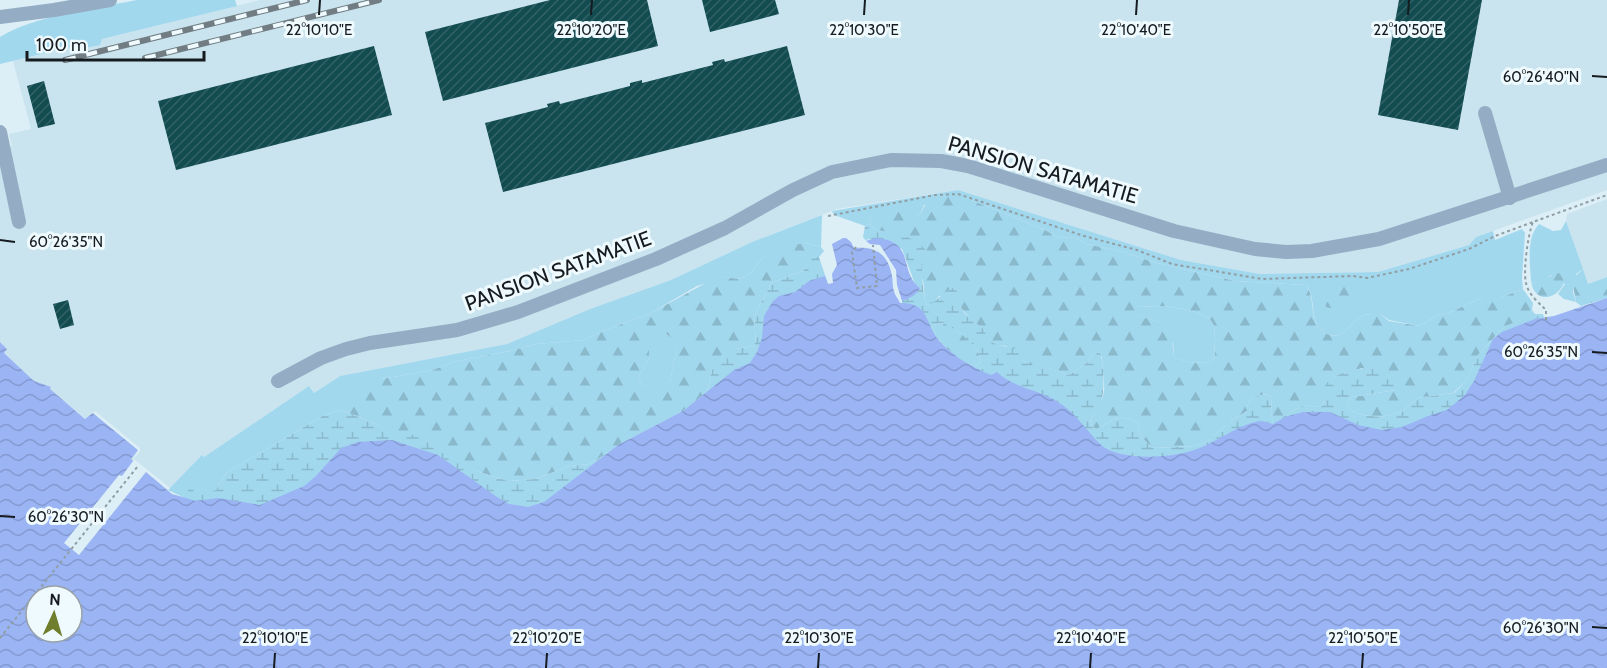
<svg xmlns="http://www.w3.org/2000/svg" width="1607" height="668" font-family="Cabin,sans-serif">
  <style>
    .built { fill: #c9e4ef }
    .green { fill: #a2d8ee }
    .forest { fill: url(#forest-firs); fill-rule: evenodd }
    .wetland { fill: url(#wetland-marsh); fill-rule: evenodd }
    .water { fill: url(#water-waves); fill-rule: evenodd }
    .pier { fill: #dceef6 }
    .building { fill: url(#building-hatch) }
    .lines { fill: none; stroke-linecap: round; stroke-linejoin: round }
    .path { stroke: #909ea4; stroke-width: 2; stroke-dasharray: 3 3; stroke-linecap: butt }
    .minor { stroke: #94adc4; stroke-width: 14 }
    .rail-casing { stroke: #717d82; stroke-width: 6 }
    .rail { stroke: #effaff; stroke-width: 4; stroke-dasharray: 11; stroke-linecap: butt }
    .ticks { fill: none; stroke: #151b1e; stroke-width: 2 }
    .labels { text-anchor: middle; stroke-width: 6; stroke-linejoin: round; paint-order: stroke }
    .street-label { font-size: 21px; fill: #151b1e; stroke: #effaff }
    .ticks-label { font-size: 15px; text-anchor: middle; fill: #151b1e; stroke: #effaff; stroke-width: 6; stroke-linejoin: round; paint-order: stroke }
  </style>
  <defs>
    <pattern id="forest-firs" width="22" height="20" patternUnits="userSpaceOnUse" patternTransform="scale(1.5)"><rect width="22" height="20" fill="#a2d8ee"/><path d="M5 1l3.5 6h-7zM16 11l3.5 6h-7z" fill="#8bb9cc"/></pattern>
    <pattern id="wetland-marsh" width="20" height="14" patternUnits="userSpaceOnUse" patternTransform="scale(1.5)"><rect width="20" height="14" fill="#a2d8ee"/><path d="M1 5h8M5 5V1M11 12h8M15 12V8" fill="none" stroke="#8bb9cc"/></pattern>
    <pattern id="water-waves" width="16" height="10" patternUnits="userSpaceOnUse" patternTransform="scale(1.5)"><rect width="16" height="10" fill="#9ab4f4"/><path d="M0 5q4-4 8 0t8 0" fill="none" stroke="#849ad1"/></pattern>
    <pattern id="building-hatch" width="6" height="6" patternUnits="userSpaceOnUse" patternTransform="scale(1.5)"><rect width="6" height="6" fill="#124c51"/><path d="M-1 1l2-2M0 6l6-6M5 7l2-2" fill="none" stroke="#336266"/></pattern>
  </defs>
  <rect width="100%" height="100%" fill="#dceef6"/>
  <!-- built -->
  <g class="built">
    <polygon points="260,0 1607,0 1607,190 1476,237 1469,245 1378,272 1260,274 1181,260 958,190 837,209 752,242 671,280 590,309 507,344 340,376 314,393 309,386 204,457 203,455 168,490 130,459 137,450 92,414 86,419 49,389 50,387 34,381 4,353 3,344 0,342 0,149 12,146 9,134 31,129 13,61 75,46 100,45 102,39"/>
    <polygon points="1607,199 1607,277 1588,284 1566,221 1567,214"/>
  </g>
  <!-- green -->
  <g class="green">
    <path d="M137 0H235L237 6 102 39 100 45 80 49 75 46 0 64V37C33 16 97 8 137 0Z"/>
    <path d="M958 190 1181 260 1260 274 1378 272 1469 245 1476 237 1493 231 1495 240 1522 229 1525 233 1522 278 1523 289 1500 298H1483L1469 303 1454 311 1436 316 1420 326 1389 320 1380 314C1375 314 1366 314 1362 316 1349 323 1344 341 1327 334 1307 325 1318 299 1306 285L1235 281 1153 262 1127 253 1087 244 1074 237 1059 238 1045 230 964 197 924 205 920 214 911 216 895 211 871 217 870 223 865 226 834 215 832 211Z"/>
    <polygon points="822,215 821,247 806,243 762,258 750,274 738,279 726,277 697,286 649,314 603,331 584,340 536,344 510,351 453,362 433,370 381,379 341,402 341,410 324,415 226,473 216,490 204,494 197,489 183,497 168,490 202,455 204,457 309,386 314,393 340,376 507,344 590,309 671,280 752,242"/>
    <path d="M1566 221 1583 269 1576 274 1573 292 1576 302 1564 299 1558 294 1565 284 1551 275 1542 281 1535 282 1532 286 1531 280C1530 262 1526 238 1539 224L1553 231 1561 230Z"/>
    <path d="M1162 306C1176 308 1212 311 1214 327 1216 337 1214 347 1215 357L1209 363 1187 362 1174 357 1173 343 1159 322 1135 315V307Z"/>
    <polygon points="654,333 665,333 675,340 676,351 670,382 654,388 642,386 638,378 649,358 649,339"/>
  </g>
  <!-- forest -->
  <g class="forest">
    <path d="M945 195 964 197 1045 230 1059 238 1074 237 1087 244 1127 253 1153 262 1235 281 1306 285C1317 299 1307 325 1327 334 1344 341 1349 323 1362 316 1366 314 1375 314 1380 314L1389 321 1420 326 1436 316 1454 311 1469 303 1483 298H1500L1523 289 1533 303 1532 310 1525 318 1504 327 1479 354 1465 382 1453 393 1417 398 1402 412 1381 417 1362 415 1349 410 1347 403 1352 397 1396 390 1362 368C1334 376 1326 374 1323 405 1316 408 1311 405 1304 406 1292 409 1283 418 1273 424L1271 412 1272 397 1266 394C1256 396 1247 398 1247 411L1228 423 1208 441 1195 446 1153 448 1142 438 1137 422C1117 413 1114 420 1097 429L1092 427 1090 423C1093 411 1103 403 1104 391 1105 383 1102 368 1102 357L1093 353 1088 362 1069 375 1048 368H1035L1019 358 1006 346 995 345 986 338 984 329 972 321 957 303V293L939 296 933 304 927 305C923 297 925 290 923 281 919 266 913 252 907 238L874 229 870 223 871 217C878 214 888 210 896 211 906 212 908 217 920 214L929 198ZM1162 306C1176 308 1212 311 1214 327 1216 337 1214 348 1215 357L1209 363 1187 362 1174 357 1171 330 1159 322 1136 315 1135 307Z"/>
    <path d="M806 243 821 247 824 251 819 257 811 258 803 271 771 283C767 294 759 303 756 313 752 325 758 336 754 346L736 349 712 370 707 392 683 411 618 445 603 456 589 464 570 466 535 479 508 481 476 471 379 425 341 410V402L354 389 381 379 433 370 453 362 510 351 536 344 584 340 603 331 649 314 713 279 726 277 738 279 750 274 762 258 787 246ZM655 333H665L674 340 676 351 670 382 654 387 642 386 638 378 649 358V339Z"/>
    <polygon points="1583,269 1588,284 1607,277 1607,298 1581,306 1576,302 1572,279"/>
    <path d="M1558 273 1565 276C1565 295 1539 307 1532 286L1535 282Z"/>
    <path d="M1336 281H1359L1364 288C1355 305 1344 312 1326 307L1323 295 1327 288Z"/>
    <path d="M944 323C959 331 977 343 981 361L974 368C957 358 937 344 932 325Z"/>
  </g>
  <!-- wetland -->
  <g class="wetland">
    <path d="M870 223 874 229C891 233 913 235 925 249 920 260 922 295 927 305 937 303 942 291 953 288L958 292C957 311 970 319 984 329 989 348 1001 344 1016 349 1023 367 1034 365 1049 368 1056 370 1062 373 1069 375L1088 362 1093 353 1099 351C1104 359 1105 392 1101 402 1098 409 1092 414 1090 423L1092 427 1097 429C1114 420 1117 413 1137 422L1142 438 1153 448 1195 446 1208 441 1228 423 1247 411C1247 398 1256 396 1266 394L1272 397 1271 412 1273 423C1283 418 1292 409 1304 406 1311 405 1316 408 1323 405 1324 400 1323 391 1325 386 1332 370 1378 362 1391 373 1394 376 1397 381 1400 385L1396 390 1352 397 1347 403 1349 410 1362 415 1381 417 1402 412 1417 398 1454 393 1465 382 1479 354 1504 327 1524 318 1532 310 1535 314H1543L1544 318 1442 441 1171 480 996 402 902 303V301L919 288 915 284 902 249 868 239 866 241 863 237 865 226ZM943 323C959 331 977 343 981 361L974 368C957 358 937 344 932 325Z"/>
    <path d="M811 257H819L828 284 793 339 555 517 263 527 172 494 183 497 189 489H197L204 493 216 490 226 473 324 415 341 410 379 425 421 437 476 471 508 481 535 479 570 466 589 464 603 456 618 445 683 411 707 392 712 370 721 355 736 349 754 346C758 336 752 325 756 313 759 303 767 294 771 283L803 271Z"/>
  </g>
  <!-- water -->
  <g class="water">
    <path d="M843 238H846L851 242 854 248C876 246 888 254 892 276 893 281 892 285 894 291 895 296 898 298 900 303 930 302 925 325 940 342 955 357 971 367 991 375L997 372C1015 389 1039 389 1058 402 1076 413 1086 430 1100 444 1118 462 1175 458 1197 449 1217 442 1239 424 1260 421 1264 421 1269 423 1273 424L1285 417 1303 412H1330L1358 425 1382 430 1402 427 1428 416 1447 410 1465 395 1474 381 1493 339 1502 332 1535 319 1554 316 1607 298V668H0V342L7 349 4 353 34 381 51 387 50 389 85 419 93 413 138 450 131 459 172 494 196 501 218 498 260 505 304 486 316 476 341 448 358 442 392 440 438 455 497 497 509 504 528 507 544 502 618 445 683 411 734 370 750 363 757 352 762 338 764 316 773 301 779 296 795 292 809 281 825 276 828 284 833 283 832 274 837 265 832 244ZM36 596H72V632H36Z"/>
    <path d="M876 238C916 241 898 271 920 288 917 295 908 299 902 301L897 285 896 270 880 245 870 244 866 241Z"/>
  </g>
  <!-- pier -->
  <polygon class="pier" points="95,411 140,448 140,451 134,459 170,488 168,490 146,472 79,555 64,543 119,475 122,476 133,461 138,450 93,413"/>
  <!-- building -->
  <g class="building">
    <polygon points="550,0 647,0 658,46 443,101 425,32"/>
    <polygon points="702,0 775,0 779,14 710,32"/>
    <polygon points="1399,0 1482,0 1458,130 1378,115"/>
    <polygon points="374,46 392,115 176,170 158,101"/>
    <polygon points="787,46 805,115 503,192 485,123 548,107 547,104 559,101 560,104 630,86 630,83 642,80 642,83 713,65 712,62 724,59 725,62"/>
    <polygon points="44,81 55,124 38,128 27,86"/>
    <polygon points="68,300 74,325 60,329 53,304"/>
  </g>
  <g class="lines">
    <!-- path -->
    <g class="path">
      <polyline points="828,216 935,195 958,194 1084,236 1137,250 1172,264 1262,279 1353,276 1367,278 1409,269 1469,249 1495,236 1533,222"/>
      <polyline points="856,247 852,252 857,288 877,286 873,245"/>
      <path d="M1546 320V310C1539 303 1528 294 1526 283 1523 270 1528 234 1533 222L1607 195"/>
      <polyline points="0,638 138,466"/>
    </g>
    <!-- minor -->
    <g class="minor">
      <polyline points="0,17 54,10 110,0"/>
      <polyline points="1485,113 1510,198"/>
      <polyline points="0,132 19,222"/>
      <polyline points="278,381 321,358 346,349 370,343 457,330 518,312 656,259 725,228 793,190 832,172 891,160 941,161 968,166 1174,231 1255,249 1286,252 1312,251 1379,239 1607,165"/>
    </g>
    <defs>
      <g id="rail">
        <polyline points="145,58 379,0"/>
        <polyline points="65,60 307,0"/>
      </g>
    </defs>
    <!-- rail casing -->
    <use href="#rail" class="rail-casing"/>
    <!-- rail -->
    <use href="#rail" class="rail"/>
  </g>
  <!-- ticks -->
  <path class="ticks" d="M319 15 320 0M591 15 592 0M864 15 865 0M1136 15 1137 0M1408 15 1409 0M1592 76 1607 77M0 240 15 242M1592 352 1607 353M0 516 15 517M1592 627 1607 628M274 668 275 653M546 668 547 653M818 668 819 653M1090 668 1091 653M1362 668 1363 653"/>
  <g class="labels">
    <!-- street labels -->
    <g class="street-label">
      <text transform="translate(1043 170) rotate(16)" y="7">PANSION SATAMATIE</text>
      <text transform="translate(558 271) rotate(-20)" y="7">PANSION SATAMATIE</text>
    </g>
  </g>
  <g class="ticks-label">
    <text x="319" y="35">22°10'10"E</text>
    <text x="591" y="35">22°10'20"E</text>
    <text x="864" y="35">22°10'30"E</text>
    <text x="1136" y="35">22°10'40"E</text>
    <text x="1408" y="35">22°10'50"E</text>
    <text x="1541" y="82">60°26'40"N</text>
    <text x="66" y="247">60°26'35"N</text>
    <text x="1541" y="357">60°26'35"N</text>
    <text x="66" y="522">60°26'30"N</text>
    <text x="1541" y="633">60°26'30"N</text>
    <text x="275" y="643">22°10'10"E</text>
    <text x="547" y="643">22°10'20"E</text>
    <text x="819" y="643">22°10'30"E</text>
    <text x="1091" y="643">22°10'40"E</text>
    <text x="1363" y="643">22°10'50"E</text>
  </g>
  <!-- north arrow -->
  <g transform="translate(54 614) rotate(4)"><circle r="28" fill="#effaff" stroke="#98a1a5" stroke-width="1.5"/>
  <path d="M0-4.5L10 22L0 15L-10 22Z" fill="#6f7e2c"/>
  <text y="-9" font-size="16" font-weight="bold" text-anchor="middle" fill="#151b1e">N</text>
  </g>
  <!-- scale -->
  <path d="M27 51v9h177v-9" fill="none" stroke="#151b1e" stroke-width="3"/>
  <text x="36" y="51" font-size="18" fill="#151b1e" stroke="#effaff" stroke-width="4.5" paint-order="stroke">100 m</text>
</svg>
